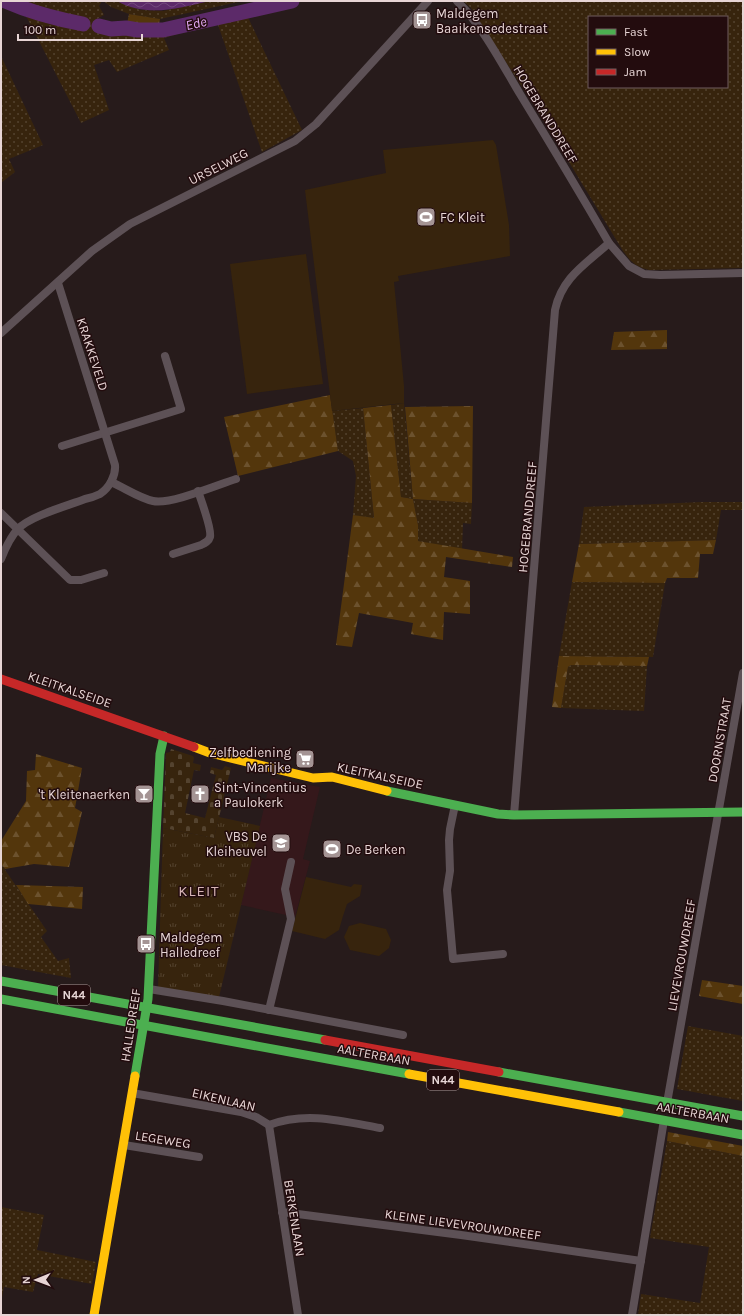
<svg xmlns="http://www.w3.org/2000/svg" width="744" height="1316" font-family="Karla,sans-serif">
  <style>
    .built { fill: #35181b }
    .grass { fill: url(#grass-dots); fill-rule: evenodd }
    .forest { fill: url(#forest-firs) }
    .cemetery { fill: url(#cemetery-stones) }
    .park { fill: url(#park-tufts) }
    .garden { fill: #37240d }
    .water { fill: url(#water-waves) }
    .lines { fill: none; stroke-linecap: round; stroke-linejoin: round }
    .river { stroke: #5c2a69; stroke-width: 15 }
    .street { stroke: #5d5156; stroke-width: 8 }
    .fast { stroke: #4caf50; stroke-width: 9 }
    .slow { stroke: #ffc107; stroke-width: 9 }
    .jam { stroke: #c62828; stroke-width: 9 }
    .labels { text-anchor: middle; stroke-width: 3; stroke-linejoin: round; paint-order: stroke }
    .shield { fill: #230c0e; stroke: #ac9999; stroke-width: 1 }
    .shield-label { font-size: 12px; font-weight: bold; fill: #e7d5d5 }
    .poi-label { font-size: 13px; fill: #e7d5d5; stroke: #230c0e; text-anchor: start }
    .street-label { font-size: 13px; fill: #e7d5d5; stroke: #230c0e }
    .water-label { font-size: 14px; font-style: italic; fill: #e4a9f7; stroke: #230c0e }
    .quarter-label { font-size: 15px; letter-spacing: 1px; fill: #d7b5b6; stroke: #230c0e }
  </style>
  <defs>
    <pattern id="grass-dots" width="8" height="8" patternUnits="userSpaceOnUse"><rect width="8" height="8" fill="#37240d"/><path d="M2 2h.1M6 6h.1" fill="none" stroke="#54432f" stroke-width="1.8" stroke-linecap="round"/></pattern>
    <pattern id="forest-firs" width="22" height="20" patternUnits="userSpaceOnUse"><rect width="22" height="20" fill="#53360c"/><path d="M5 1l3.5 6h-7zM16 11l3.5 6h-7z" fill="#6c522e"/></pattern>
    <pattern id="cemetery-stones" width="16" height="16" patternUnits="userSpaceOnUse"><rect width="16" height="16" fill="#37240d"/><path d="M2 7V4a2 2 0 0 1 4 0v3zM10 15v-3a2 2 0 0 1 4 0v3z" fill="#54432f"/></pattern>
    <pattern id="park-tufts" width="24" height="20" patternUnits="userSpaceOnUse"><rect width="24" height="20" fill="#37240d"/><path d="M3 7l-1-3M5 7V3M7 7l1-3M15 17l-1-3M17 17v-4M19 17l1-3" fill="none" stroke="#54432f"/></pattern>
    <pattern id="water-waves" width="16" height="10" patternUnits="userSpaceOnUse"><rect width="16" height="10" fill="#5c2a69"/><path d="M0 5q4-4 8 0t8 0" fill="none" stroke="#73487e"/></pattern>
  </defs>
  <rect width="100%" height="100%" fill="#271b1b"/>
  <!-- built -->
  <polygon class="built" points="271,778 320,787 303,859 310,861 295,917 241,905"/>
  <!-- grass -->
  <g class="grass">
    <polygon points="2,1 102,1 99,6 104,15 97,19 100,25 127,25 126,29 157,34 159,26 243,7 302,130 262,152 217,22 164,38 169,50 117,72 109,60 94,65 109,110 81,123 22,8"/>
    <polygon points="103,1 117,1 140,10 163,11 210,1 243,1 160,19 129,14 111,7"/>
    <path d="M463 1H743V268L649 270 642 268 636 265 630 260 623 251 544 121 471 8ZM589 17H727V87H589Z"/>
    <polygon points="1,56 43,145 9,159 15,172 1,183"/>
    <polygon points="404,403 413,499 472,503 471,524 463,523 462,550 418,541 418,525 413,499 401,497 391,405"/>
    <polygon points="363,408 374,519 353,515 356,476 353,461 338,451 332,411"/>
    <polygon points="702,502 743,502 743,510 721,510 716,540 579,544 584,507"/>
    <polygon points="572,582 665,583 653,657 559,656"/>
    <polygon points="571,665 647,666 644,711 561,708 568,667"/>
    <polygon points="1,864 47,931 41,937 58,961 69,958 71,978 1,965"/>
    <polygon points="688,1026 743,1036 743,1101 677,1089"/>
    <polygon points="667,1141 743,1156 743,1315 638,1315 641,1294 700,1303 709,1247 650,1238"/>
    <polygon points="1,1207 44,1215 37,1250 96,1262 92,1284 38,1274 33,1292 4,1287 1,1303"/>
  </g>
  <!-- forest -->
  <g class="forest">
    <polygon points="129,14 160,19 157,35 126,29"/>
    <polygon points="667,330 667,349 611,350 614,332"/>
    <polygon points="330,395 338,451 238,476 224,417"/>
    <polygon points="391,405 401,497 413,499 405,407 473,406 472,503 413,499 418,525 418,541 513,557 512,567 446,557 444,577 470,581 470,614 444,612 443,640 411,634 413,623 359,613 352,647 336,645 353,515 374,518 363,408"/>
    <polygon points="716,540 713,554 700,554 698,578 667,578 665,583 572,582 579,544"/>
    <polygon points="559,656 649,657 647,666 571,665 568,667 561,708 552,707"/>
    <polygon points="36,754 82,768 75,808 82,812 69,867 34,864 5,869 1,864 1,841 26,801 27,771 35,770"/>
    <polygon points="16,885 83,887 82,909 28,904"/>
    <polygon points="702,980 743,986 743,1004 699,996"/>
    <polygon points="668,1132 743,1146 743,1156 667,1141"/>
  </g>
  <!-- cemetery -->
  <polygon class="cemetery" points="171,749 193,756 194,758 193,763 201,765 200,771 194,770 185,813 205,818 216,775 210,773 211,767 222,770 225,766 231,768 214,838 163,828 166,753 170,752"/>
  <!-- park -->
  <polygon class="park" points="219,817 260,826 219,997 158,988 163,828 214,838"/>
  <!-- garden -->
  <g class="garden">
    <polygon points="493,140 496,145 509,225 510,256 398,276 399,281 394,282 404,386 404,403 332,411 305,190 386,173 383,150"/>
    <polygon points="306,254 323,384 247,394 230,264"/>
    <polygon points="306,877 351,887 354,884 362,885 360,896 347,904 343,916 339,930 325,939 292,931"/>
    <polygon points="360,923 386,929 391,940 389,948 379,956 350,950 344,937 349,926"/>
  </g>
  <!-- water -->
  <path class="water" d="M117 1H210C179 8 147 18 117 1Z"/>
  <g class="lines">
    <!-- river -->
    <g class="river">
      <path d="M5 1C30 12 56 19 83 24"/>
      <polyline points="99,26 111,29 126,28 138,30 163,30 292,1"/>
    </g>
    <!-- street -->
    <g class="street">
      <path d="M457 1C482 25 502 64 520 94 550 143 580 193 609 243L629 266 644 274 660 275 743 273"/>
      <polyline points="1,333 92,251 130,224 295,141 316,124 428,1"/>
      <polyline points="62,446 181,409 165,356"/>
      <path d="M111 482C125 488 139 498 153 501 170 505 217 485 236 479"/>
      <polyline points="1,513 70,580 81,580 104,573"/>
      <path d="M173 554 201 545C205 543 209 541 210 537 212 529 201 500 198 491"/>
      <path d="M1 559C5 549 10 537 18 529 30 516 67 506 85 499 90 498 96 496 100 494 109 488 116 476 115 465L58 283"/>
      <polyline points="455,805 450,829 449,840 450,871 447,890 453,959 503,954"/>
      <path d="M514 815 555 310C562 277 586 264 609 243"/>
      <polyline points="149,989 223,1001 403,1035"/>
      <polyline points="269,1010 291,919 285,889 291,862"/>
      <path d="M132 1093 241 1112 256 1117 269 1125C306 1111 342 1121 380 1128"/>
      <polyline points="667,1103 743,673"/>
      <polyline points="269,1125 298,1315"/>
      <polyline points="124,1145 199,1157"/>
      <polyline points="282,1212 461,1235 641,1261"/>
      <polyline points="632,1315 664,1120"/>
    </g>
    <!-- fast -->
    <g class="fast">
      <polyline points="387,791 498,814 514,815 743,812"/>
      <polyline points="1,981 325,1040"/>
      <polyline points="1,999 409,1074"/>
      <polyline points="499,1072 743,1116"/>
      <polyline points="135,1076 148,999 160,754 164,736"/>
      <polyline points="619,1112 743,1135"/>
    </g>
    <!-- slow -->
    <g class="slow">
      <polyline points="194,747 210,753 313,778 332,777 387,791"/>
      <polyline points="409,1074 619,1112"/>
      <polyline points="94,1315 135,1076"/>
    </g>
    <!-- jam -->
    <g class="jam">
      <polyline points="1,679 194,747"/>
      <polyline points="325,1040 499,1072"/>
    </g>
  </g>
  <!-- icons -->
  <defs>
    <symbol id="bus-square" viewBox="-11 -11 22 22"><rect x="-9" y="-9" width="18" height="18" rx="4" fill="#a49494" stroke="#230c0e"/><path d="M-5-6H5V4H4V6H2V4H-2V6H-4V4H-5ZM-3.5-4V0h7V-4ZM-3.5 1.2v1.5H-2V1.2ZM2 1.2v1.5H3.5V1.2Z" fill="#fff"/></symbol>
    <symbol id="stadium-square" viewBox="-11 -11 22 22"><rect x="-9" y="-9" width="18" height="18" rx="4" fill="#a49494" stroke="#230c0e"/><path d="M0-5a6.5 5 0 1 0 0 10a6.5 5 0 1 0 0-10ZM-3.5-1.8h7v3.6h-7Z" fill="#fff"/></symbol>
    <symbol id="supermarket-square" viewBox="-11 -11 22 22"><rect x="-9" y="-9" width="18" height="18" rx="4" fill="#a49494" stroke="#230c0e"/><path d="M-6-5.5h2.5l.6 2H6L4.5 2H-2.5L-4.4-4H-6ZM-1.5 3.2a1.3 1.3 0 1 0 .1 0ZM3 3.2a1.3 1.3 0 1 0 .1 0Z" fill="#fff"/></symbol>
    <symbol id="bar-square" viewBox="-11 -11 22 22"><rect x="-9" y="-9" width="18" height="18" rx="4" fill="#a49494" stroke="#230c0e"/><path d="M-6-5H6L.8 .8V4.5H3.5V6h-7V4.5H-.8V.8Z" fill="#fff"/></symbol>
    <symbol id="church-square" viewBox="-11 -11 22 22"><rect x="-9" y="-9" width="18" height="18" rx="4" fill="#a49494" stroke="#230c0e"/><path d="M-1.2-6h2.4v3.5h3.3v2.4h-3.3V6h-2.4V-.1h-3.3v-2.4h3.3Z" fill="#fff"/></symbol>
    <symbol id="school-square" viewBox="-11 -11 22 22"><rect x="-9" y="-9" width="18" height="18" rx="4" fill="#a49494" stroke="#230c0e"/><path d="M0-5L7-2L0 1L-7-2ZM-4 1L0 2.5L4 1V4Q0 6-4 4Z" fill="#fff"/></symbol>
  </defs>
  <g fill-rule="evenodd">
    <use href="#bus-square" x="411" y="9" width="22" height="22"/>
    <use href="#stadium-square" x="415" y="206" width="22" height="22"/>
    <use href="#supermarket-square" x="294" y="748" width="22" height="22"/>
    <use href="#bar-square" x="133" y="783" width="22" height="22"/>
    <use href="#church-square" x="189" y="783" width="22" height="22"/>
    <use href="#school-square" x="270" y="832" width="22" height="22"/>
    <use href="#stadium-square" x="321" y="838" width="22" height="22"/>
    <use href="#bus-square" x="135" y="933" width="22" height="22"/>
  </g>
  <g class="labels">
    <!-- shield labels -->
    <g class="shield">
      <rect x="58" y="985" width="32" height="20" rx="3"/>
      <rect x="427" y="1070" width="32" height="20" rx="3"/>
    </g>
    <g class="shield-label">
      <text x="74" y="999">N44</text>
      <text x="443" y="1084">N44</text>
    </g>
    <!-- poi labels -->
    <g class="poi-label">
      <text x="436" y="18">Maldegem<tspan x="436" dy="15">Baaikensedestraat</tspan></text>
      <text x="440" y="222">FC Kleit</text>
      <text x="291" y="757" text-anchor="end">Zelfbediening<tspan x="291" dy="15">Marijke</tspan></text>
      <text x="214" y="792">Sint-Vincentius<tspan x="214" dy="15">a Paulokerk</tspan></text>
      <text x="130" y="799" text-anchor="end">'t Kleitenaerken</text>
      <text x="267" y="841" text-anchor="end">VBS De<tspan x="267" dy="15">Kleiheuvel</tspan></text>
      <text x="346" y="854">De Berken</text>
      <text x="160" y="942">Maldegem<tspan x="160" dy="15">Halledreef</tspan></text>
    </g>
    <!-- street labels -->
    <g class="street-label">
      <text transform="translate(546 114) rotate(59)" y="5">HOGEBRANDDREEF</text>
      <text transform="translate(218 166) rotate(-27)" y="5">URSELWEG</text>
      <text transform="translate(93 354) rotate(72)" y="5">KRAKKEVELD</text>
      <text transform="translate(527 517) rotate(-85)" y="5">HOGEBRANDDREEF</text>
      <text transform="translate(70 689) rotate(19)" y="5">KLEITKALSEIDE</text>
      <text transform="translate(719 740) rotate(-80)" y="5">DOORNSTRAAT</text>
      <text transform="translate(380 775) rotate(12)" y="5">KLEITKALSEIDE</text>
      <text transform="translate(681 955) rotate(-80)" y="5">LIEVEVROUWDREEF</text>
      <text transform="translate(130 1025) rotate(-81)" y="5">HALLEDREEF</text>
      <text transform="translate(374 1054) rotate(10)" y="5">AALTERBAAN</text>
      <text transform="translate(224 1099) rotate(13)" y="5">EIKENLAAN</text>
      <text transform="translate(693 1112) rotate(10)" y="5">AALTERBAAN</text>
      <text transform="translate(163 1139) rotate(9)" y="5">LEGEWEG</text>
      <text transform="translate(295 1218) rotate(81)" y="5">BERKENLAAN</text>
      <text transform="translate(463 1224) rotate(8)" y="5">KLEINE LIEVEVROUWDREEF</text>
    </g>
    <!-- water labels -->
    <g class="water-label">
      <text transform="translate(196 23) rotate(-13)" y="5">Ede</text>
    </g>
    <!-- quarter labels -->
    <g class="quarter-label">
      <text x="199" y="896">KLEIT</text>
    </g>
  </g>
  <!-- border -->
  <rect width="744" height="1316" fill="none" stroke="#e7d5d5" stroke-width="4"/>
  <!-- legend -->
  <rect x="588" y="16" width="140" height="72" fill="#230c0e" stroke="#715c5e"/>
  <rect x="596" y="29" width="20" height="6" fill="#4caf50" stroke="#715c5e"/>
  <text x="624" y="36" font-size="12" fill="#e7d5d5">Fast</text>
  <rect x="596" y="49" width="20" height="6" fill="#ffc107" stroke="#715c5e"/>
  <text x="624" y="56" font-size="12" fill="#e7d5d5">Slow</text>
  <rect x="596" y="69" width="20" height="6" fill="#c62828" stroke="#715c5e"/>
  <text x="624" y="76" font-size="12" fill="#e7d5d5">Jam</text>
  <!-- north arrow -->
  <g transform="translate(36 1280) rotate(269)" stroke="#230c0e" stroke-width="3" paint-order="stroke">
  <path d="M0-3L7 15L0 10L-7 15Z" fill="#e7d5d5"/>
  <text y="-6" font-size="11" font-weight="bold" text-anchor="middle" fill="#e7d5d5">N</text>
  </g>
  <!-- scale -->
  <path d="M18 34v6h124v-6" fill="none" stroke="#e7d5d5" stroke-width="2"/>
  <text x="24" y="34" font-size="12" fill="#e7d5d5" stroke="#230c0e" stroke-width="3" paint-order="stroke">100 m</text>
</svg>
